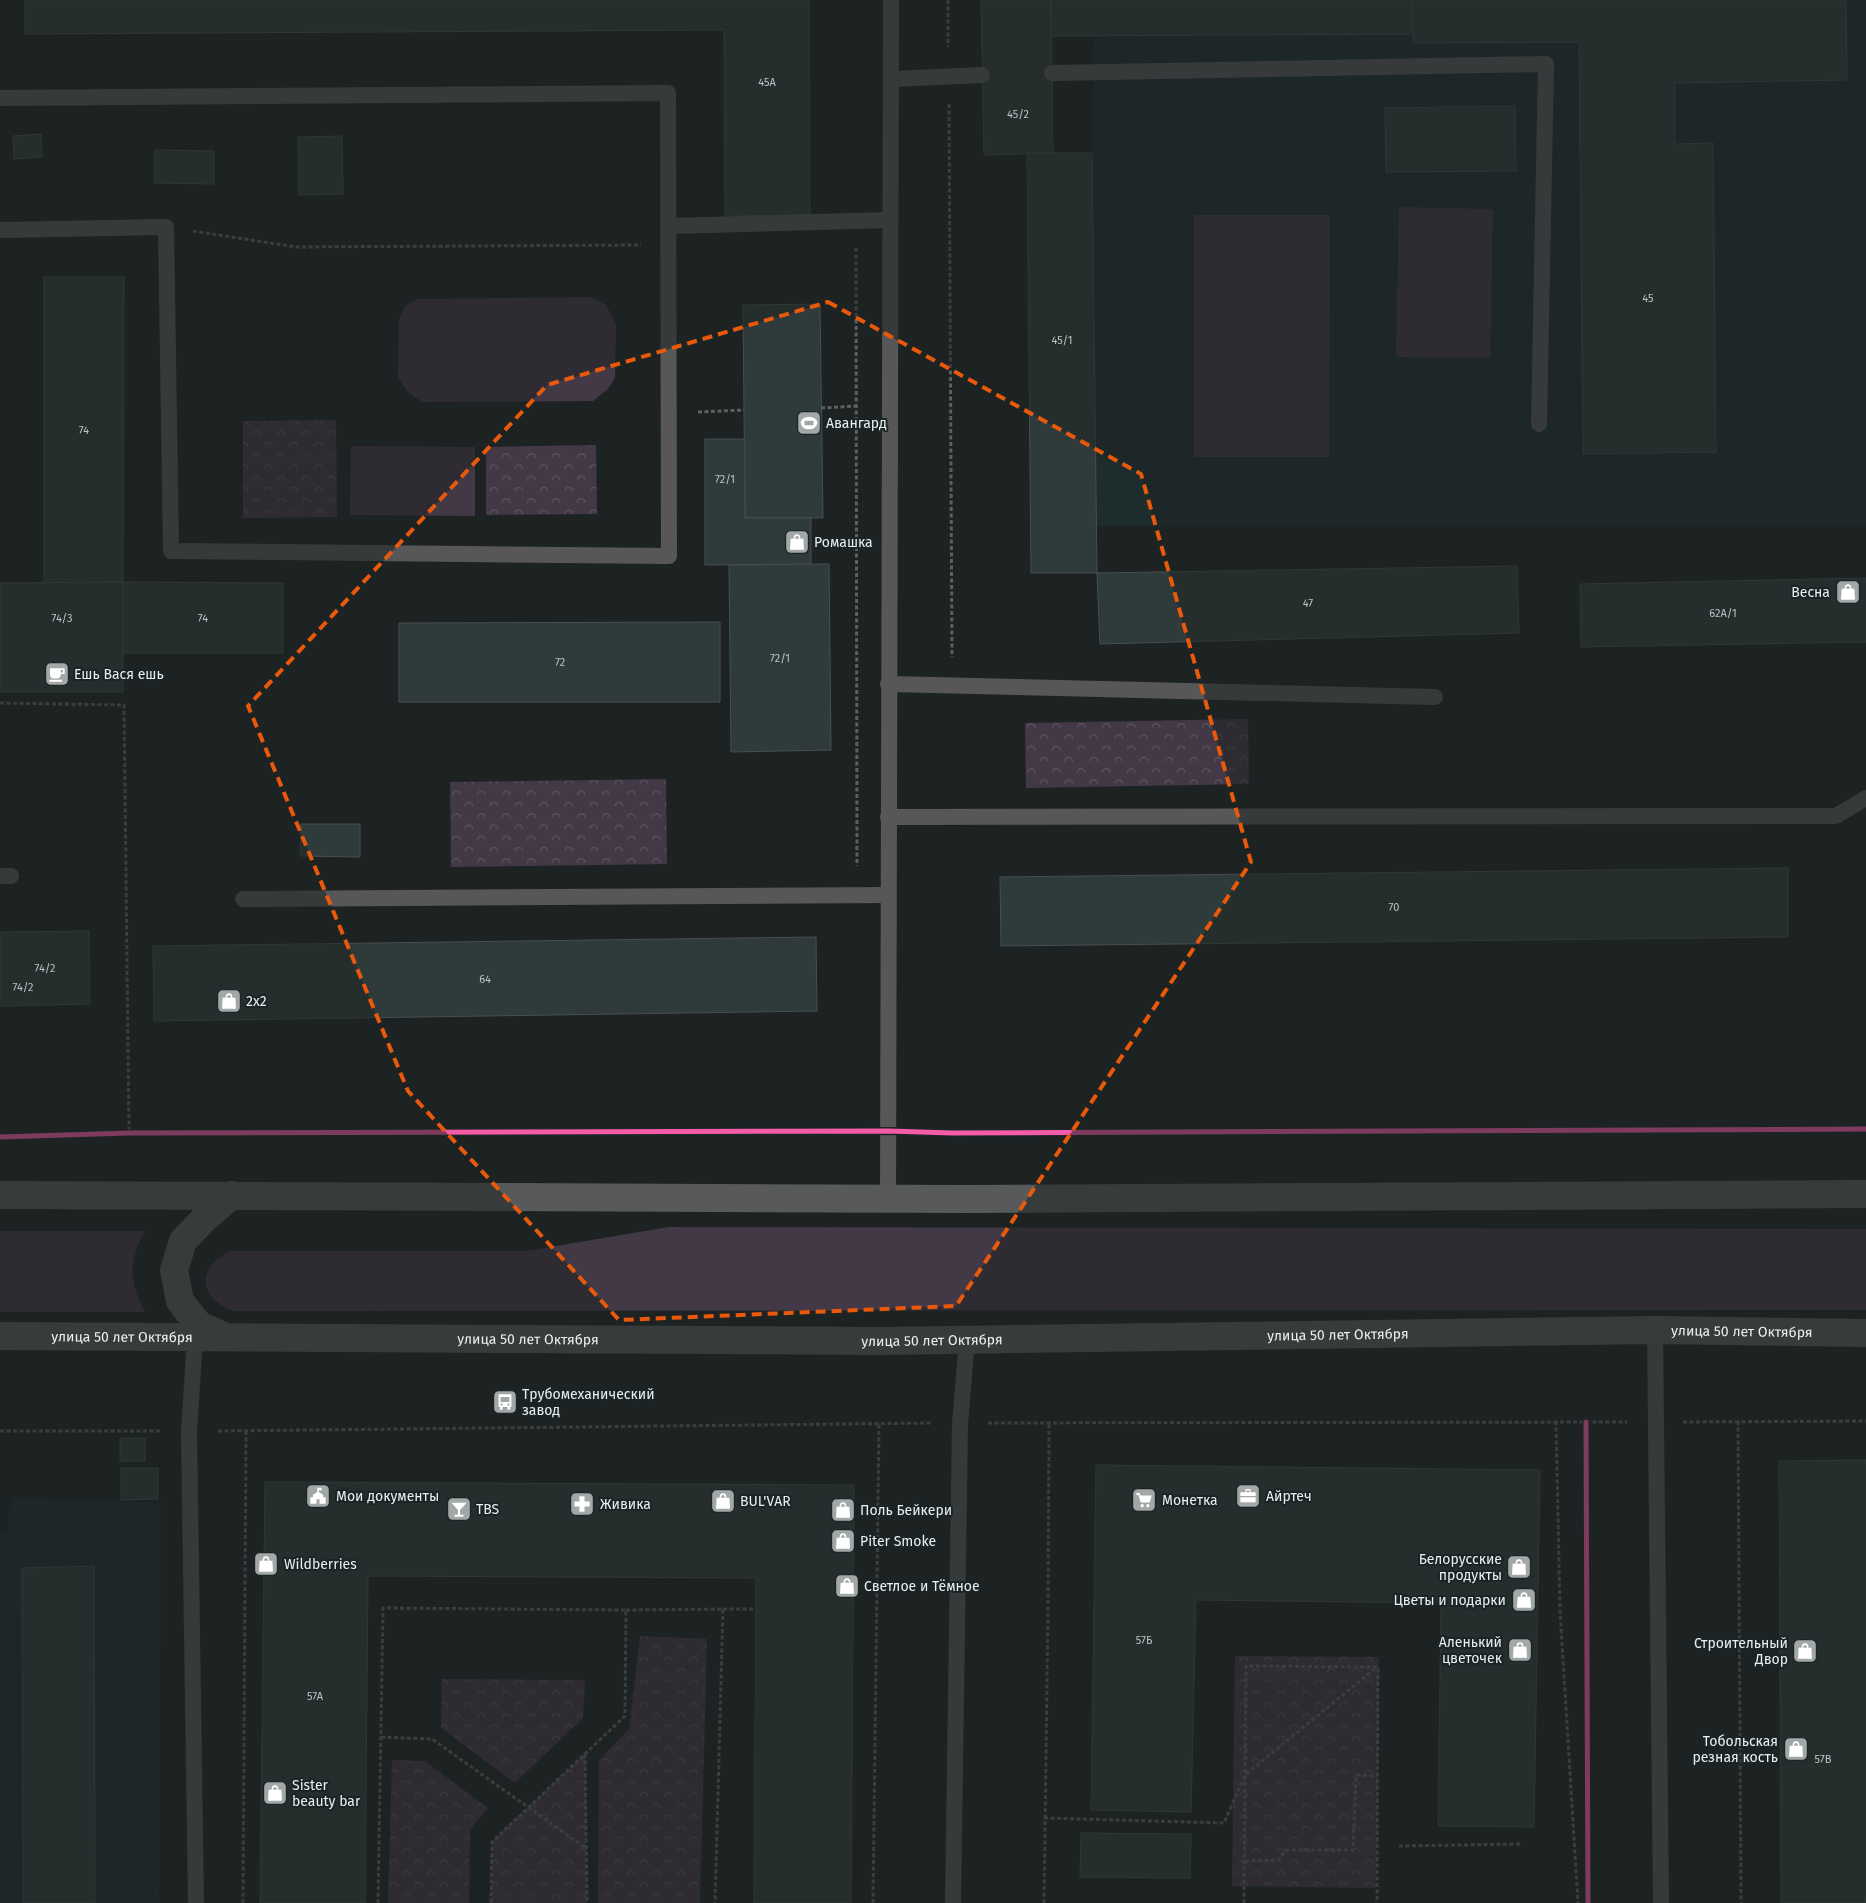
<svg xmlns="http://www.w3.org/2000/svg" width="1866" height="1903" font-family="'Fira Sans',sans-serif">
  <style>
    .built { fill: #1d2d2d }
    .grass { fill: #433846 }
    .park { fill: url(#park-crowns) }
    .building { fill: #2f3a3a; stroke: #494e4e }
    .lines { fill: none; stroke-linecap: round; stroke-linejoin: round }
    .path { stroke: #5e5f5f; stroke-width: 3; stroke-dasharray: 4 2.5; stroke-linecap: butt }
    .service { stroke: #575758; stroke-width: 16 }
    .secondary { stroke: #58595a; stroke-width: 28 }
    .cycleway-casing { stroke: #1b2525; stroke-width: 8 }
    .cycleway { stroke: #f35aa7; stroke-width: 5 }
    .marked { fill: none; stroke: #e8590c; stroke-width: 4; stroke-dasharray: 10 6; stroke-linejoin: round }
    .labels { text-anchor: middle; stroke-width: 4; stroke-linejoin: round; paint-order: stroke }
    .number-label { font-size: 11px; fill: #bac2c2 }
    .poi-label { font-size: 14px; fill: #e9f0ef; stroke: #1b2525; text-anchor: start }
    .street-label { font-size: 14px; fill: #e9f0ef; stroke: #1b2525 }
  </style>
  <defs>
    <pattern id="park-crowns" width="20" height="18" patternUnits="userSpaceOnUse" patternTransform="scale(1.25)"><rect width="20" height="18" fill="#433846"/><path d="M2 6a3 3 0 1 1 6 0M12 15a3 3 0 1 1 6 0" fill="none" stroke="#5e5561"/></pattern>
  </defs>
  <rect width="100%" height="100%" fill="#1d2323"/>
  <!-- built -->
  <g class="built">
    <polygon points="1094,0 1866,0 1866,526 1096,526 1092,153"/>
    <polygon points="10,1497 161,1503 159,1903 0,1903 0,1533 8,1533"/>
  </g>
  <!-- grass -->
  <g class="grass">
    <polygon points="1399,207 1493,209 1490,358 1396,357"/>
    <polygon points="1194,215 1330,215 1329,457 1194,457"/>
    <polygon points="591,297 606,305 616,324 615,378 608,389 593,401 422,402 408,392 398,378 399,320 405,306 417,299"/>
    <polygon points="351,446 475,447 475,516 350,515"/>
    <path d="M669 1227 1866 1229V1310L233 1311C198 1298 196 1266 231 1251H526Z"/>
    <path d="M0 1231H145C128 1261 129 1282 145 1312H0Z"/>
  </g>
  <!-- park -->
  <g class="park">
    <polygon points="336,420 337,517 243,518 243,421"/>
    <polygon points="596,445 597,514 486,515 486,447"/>
    <polygon points="1248,719 1249,784 1026,788 1025,723"/>
    <polygon points="666,779 667,864 451,867 450,782"/>
    <polygon points="640,1636 707,1639 700,1903 598,1903 599,1760 629,1729"/>
    <polygon points="1235,1656 1379,1657 1376,1888 1232,1886"/>
    <polygon points="442,1679 585,1680 583,1718 515,1783 441,1728"/>
    <polygon points="585,1754 587,1903 491,1903 492,1842"/>
    <polygon points="392,1760 425,1761 488,1808 470,1830 469,1903 388,1903"/>
  </g>
  <!-- building -->
  <g class="building">
    <polygon points="25,0 809,0 810,215 725,216 724,30 25,34"/>
    <polygon points="981,0 1051,0 1053,153 984,155"/>
    <polygon points="1051,0 1411,0 1411,34 1051,36"/>
    <polygon points="1413,0 1846,0 1847,80 1675,83 1675,144 1713,143 1716,452 1583,454 1579,42 1413,43"/>
    <polygon points="1515,106 1516,171 1386,172 1385,108"/>
    <polygon points="41,134 42,157 14,159 13,136"/>
    <polygon points="342,136 343,194 299,195 298,137"/>
    <polygon points="155,150 214,151 214,184 154,183"/>
    <polygon points="1027,153 1092,153 1097,573 1031,573"/>
    <polygon points="44,277 124,277 123,582 44,583"/>
    <polygon points="820,304 823,518 745,518 743,305"/>
    <polygon points="705,439 745,439 745,518 811,518 811,564 705,565"/>
    <polygon points="829,564 831,750 731,752 729,565"/>
    <polygon points="1517,566 1519,633 1100,644 1097,573"/>
    <polygon points="1866,578 1866,642 1581,647 1580,584"/>
    <polygon points="123,582 283,583 283,653 123,653"/>
    <polygon points="123,582 123,692 0,692 0,583"/>
    <polygon points="720,622 720,702 399,702 399,623"/>
    <polygon points="301,824 360,824 360,857 300,856"/>
    <polygon points="1788,868 1788,937 1001,946 1000,877"/>
    <polygon points="89,931 90,1004 0,1006 0,932"/>
    <polygon points="816,937 817,1011 154,1021 153,946"/>
    <rect x="120" y="1438" width="25" height="23"/>
    <polygon points="1866,1460 1866,1903 1781,1903 1779,1461"/>
    <polygon points="1096,1465 1540,1470 1534,1827 1438,1826 1441,1603 1196,1600 1191,1812 1091,1810"/>
    <polygon points="121,1468 158,1468 158,1499 121,1500"/>
    <polygon points="265,1482 854,1485 851,1903 754,1903 756,1578 368,1576 365,1903 260,1903"/>
    <polygon points="94,1566 95,1903 23,1903 22,1568"/>
    <polygon points="1081,1833 1191,1834 1190,1878 1080,1877"/>
  </g>
  <g class="lines">
    <!-- path -->
    <g class="path">
      <polyline points="948,0 948,47"/>
      <polyline points="949,104 952,657"/>
      <polyline points="193,231 296,247 641,245"/>
      <polyline points="856,248 857,866"/>
      <polyline points="821,408 856,406"/>
      <polyline points="698,412 744,410"/>
      <polyline points="0,703 124,705 129,1133"/>
      <polyline points="917,1132 1866,1129"/>
      <polyline points="0,1137 129,1133 860,1131"/>
      <polyline points="1556,1421 1560,1611 1578,1903"/>
      <polyline points="1738,1421 1741,1903"/>
      <polyline points="1683,1422 1866,1421"/>
      <polyline points="988,1423 1627,1422"/>
      <polyline points="0,1431 162,1431"/>
      <polyline points="218,1431 932,1423"/>
      <polyline points="723,1609 756,1609"/>
      <polyline points="626,1610 723,1609 715,1903"/>
      <polyline points="381,1737 432,1739 587,1849"/>
      <polyline points="585,1754 587,1903"/>
      <polyline points="1044,1818 1224,1823 1245,1775 1377,1667"/>
      <polyline points="1399,1846 1523,1844"/>
      <polyline points="1245,1861 1279,1860 1286,1850 1353,1850 1356,1775 1377,1776"/>
      <polyline points="243,1903 246,1431"/>
      <polyline points="378,1903 383,1608 626,1610 625,1716 492,1842 491,1903"/>
      <polyline points="873,1903 879,1422"/>
      <polyline points="1044,1903 1048,1610 1049,1422"/>
      <polyline points="1244,1903 1246,1666 1378,1667 1377,1903"/>
    </g>
    <!-- service -->
    <g class="service">
      <polyline points="1052,73 1546,64 1539,424"/>
      <polyline points="892,79 982,75"/>
      <polyline points="0,98 668,93 669,556 171,551 166,227 0,230"/>
      <polyline points="669,226 890,220"/>
      <polyline points="888,684 1435,697"/>
      <polyline points="888,817 1836,816 1866,798"/>
      <polyline points="0,876 11,876"/>
      <polyline points="243,899 888,895"/>
      <polyline points="888,1198 891,0"/>
      <polyline points="1655,1330 1661,1903"/>
      <polyline points="195,1338 189,1431 196,1903"/>
      <polyline points="953,1903 960,1423 967,1340"/>
    </g>
    <!-- secondary -->
    <g class="secondary">
      <polyline points="0,1195 964,1199 1866,1194"/>
      <path id="s1" d="M0 1336 881 1341 1655 1330 1866 1333"/>
      <polyline points="226,1337 199,1325 180,1301 174,1270 183,1241 204,1219 232,1195"/>
    </g>
    <defs>
      <g id="cycleway">
        <polyline points="0,1137 129,1133 889,1131 952,1133 1866,1129"/>
        <polyline points="1586,1422 1588,1903"/>
      </g>
    </defs>
    <!-- cycleway casing -->
    <use href="#cycleway" class="cycleway-casing"/>
    <!-- cycleway -->
    <use href="#cycleway" class="cycleway"/>
  </g>
  <!-- marked area -->
  <path d="M0 0H1866V1903H0ZM828 302 1141 474 1251 862 956 1306 619 1320 408 1091 248 706 547 385Z" fill="#1d2323" fill-opacity=".55" fill-rule="evenodd"/>
  <path class="marked" d="M828 302 1141 474 1251 862 956 1306 619 1320 408 1091 248 706 547 385Z"/>
  <!-- icons -->
  <defs>
    <symbol id="stadium-square" viewBox="-11 -11 22 22"><rect x="-9" y="-9" width="18" height="18" rx="4" fill="#a2a8a8" stroke="#1b2525"/><path d="M0-5a6.5 5 0 1 0 0 10a6.5 5 0 1 0 0-10ZM-3.5-1.8h7v3.6h-7Z" fill="#fff"/></symbol>
    <symbol id="shop-square" viewBox="-11 -11 22 22"><rect x="-9" y="-9" width="18" height="18" rx="4" fill="#a2a8a8" stroke="#1b2525"/><path d="M-5-2.5h2.3a2.7 3.5 0 0 1 5.4 0H5L5.5 6h-11ZM-1.5-2.5h3a1.5 2.3 0 0 0-3 0Z" fill="#fff"/></symbol>
    <symbol id="cafe-square" viewBox="-11 -11 22 22"><rect x="-9" y="-9" width="18" height="18" rx="4" fill="#a2a8a8" stroke="#1b2525"/><path d="M-5.5-4.5H6V0H3Q3 3.5 0 3.5H-2.5Q-5.5 3.5-5.5 0ZM3-3.2v2h1.7v-2ZM-6 4.5H4V6H-6Z" fill="#fff"/></symbol>
    <symbol id="bus-square" viewBox="-11 -11 22 22"><rect x="-9" y="-9" width="18" height="18" rx="4" fill="#a2a8a8" stroke="#1b2525"/><path d="M-5-6H5V4H4V6H2V4H-2V6H-4V4H-5ZM-3.5-4V0h7V-4ZM-3.5 1.2v1.5H-2V1.2ZM2 1.2v1.5H3.5V1.2Z" fill="#fff"/></symbol>
    <symbol id="civic-square" viewBox="-11 -11 22 22"><rect x="-9" y="-9" width="18" height="18" rx="4" fill="#a2a8a8" stroke="#1b2525"/><path d="M-.6-6.5H3V-4.5H.6V-3L4-1V1h2V6H-6V1h2V-1L-.6-3ZM-1.2 2.5V6h2.4V2.5Z" fill="#fff"/></symbol>
    <symbol id="office-square" viewBox="-11 -11 22 22"><rect x="-9" y="-9" width="18" height="18" rx="4" fill="#a2a8a8" stroke="#1b2525"/><path d="M-6-3h4V-5.5h4V-3h4V5H-6ZM-1-4.5V-3h2v-1.5ZM-6 0V1H6V0Z" fill="#fff"/></symbol>
    <symbol id="supermarket-square" viewBox="-11 -11 22 22"><rect x="-9" y="-9" width="18" height="18" rx="4" fill="#a2a8a8" stroke="#1b2525"/><path d="M-6-5.5h2.5l.6 2H6L4.5 2H-2.5L-4.4-4H-6ZM-1.5 3.2a1.3 1.3 0 1 0 .1 0ZM3 3.2a1.3 1.3 0 1 0 .1 0Z" fill="#fff"/></symbol>
    <symbol id="pharmacy-square" viewBox="-11 -11 22 22"><rect x="-9" y="-9" width="18" height="18" rx="4" fill="#a2a8a8" stroke="#1b2525"/><path d="M-2-6h4v4h4v4h-4v4h-4v-4h-4v-4h4Z" fill="#fff"/></symbol>
    <symbol id="bar-square" viewBox="-11 -11 22 22"><rect x="-9" y="-9" width="18" height="18" rx="4" fill="#a2a8a8" stroke="#1b2525"/><path d="M-6-5H6L.8 .8V4.5H3.5V6h-7V4.5H-.8V.8Z" fill="#fff"/></symbol>
  </defs>
  <g fill-rule="evenodd">
    <use href="#stadium-square" x="795" y="409" width="28" height="28"/>
    <use href="#shop-square" x="783" y="528" width="28" height="28"/>
    <use href="#shop-square" x="1834" y="578" width="28" height="28"/>
    <use href="#cafe-square" x="43" y="660" width="28" height="28"/>
    <use href="#shop-square" x="215" y="987" width="28" height="28"/>
    <use href="#bus-square" x="491" y="1388" width="28" height="28"/>
    <use href="#civic-square" x="304" y="1482" width="28" height="28"/>
    <use href="#office-square" x="1234" y="1482" width="28" height="28"/>
    <use href="#supermarket-square" x="1130" y="1486" width="28" height="28"/>
    <use href="#shop-square" x="709" y="1487" width="28" height="28"/>
    <use href="#pharmacy-square" x="568" y="1490" width="28" height="28"/>
    <use href="#bar-square" x="445" y="1495" width="28" height="28"/>
    <use href="#shop-square" x="829" y="1496" width="28" height="28"/>
    <use href="#shop-square" x="829" y="1527" width="28" height="28"/>
    <use href="#shop-square" x="252" y="1550" width="28" height="28"/>
    <use href="#shop-square" x="1505" y="1553" width="28" height="28"/>
    <use href="#shop-square" x="833" y="1572" width="28" height="28"/>
    <use href="#shop-square" x="1510" y="1586" width="28" height="28"/>
    <use href="#shop-square" x="1506" y="1636" width="28" height="28"/>
    <use href="#shop-square" x="1791" y="1637" width="28" height="28"/>
    <use href="#shop-square" x="1782" y="1735" width="28" height="28"/>
    <use href="#shop-square" x="261" y="1779" width="28" height="28"/>
  </g>
  <g class="labels">
    <!-- number labels -->
    <g class="number-label">
      <text x="767" y="86">45А</text>
      <text x="1018" y="118">45/2</text>
      <text x="1648" y="302">45</text>
      <text x="1062" y="344">45/1</text>
      <text x="84" y="434">74</text>
      <text x="725" y="483">72/1</text>
      <text x="1308" y="607">47</text>
      <text x="1723" y="617">62А/1</text>
      <text x="62" y="622">74/3</text>
      <text x="203" y="622">74</text>
      <text x="780" y="662">72/1</text>
      <text x="560" y="666">72</text>
      <text x="1394" y="911">70</text>
      <text x="45" y="972">74/2</text>
      <text x="485" y="983">64</text>
      <text x="23" y="991">74/2</text>
      <text x="1144" y="1644">57Б</text>
      <text x="315" y="1700">57А</text>
      <text x="1823" y="1763">57В</text>
    </g>
    <!-- poi labels -->
    <g class="poi-label">
      <text x="826" y="428">Авангард</text>
      <text x="814" y="547">Ромашка</text>
      <text x="1830" y="597" text-anchor="end">Весна</text>
      <text x="74" y="679">Ешь Вася ешь</text>
      <text x="246" y="1006">2х2</text>
      <text x="522" y="1399">Трубомеханический<tspan x="522" dy="16">завод</tspan></text>
      <text x="336" y="1501">Мои документы</text>
      <text x="1266" y="1501">Айртеч</text>
      <text x="1162" y="1505">Монетка</text>
      <text x="740" y="1506">BUL'VAR</text>
      <text x="600" y="1509">Живика</text>
      <text x="476" y="1514">TBS</text>
      <text x="860" y="1515">Поль Бейкери</text>
      <text x="860" y="1546">Piter Smoke</text>
      <text x="1502" y="1564" text-anchor="end">Белорусские<tspan x="1502" dy="16">продукты</tspan></text>
      <text x="284" y="1569">Wildberries</text>
      <text x="864" y="1591">Светлое и Тёмное</text>
      <text x="1506" y="1605" text-anchor="end">Цветы и подарки</text>
      <text x="1502" y="1647" text-anchor="end">Аленький<tspan x="1502" dy="16">цветочек</tspan></text>
      <text x="1788" y="1648" text-anchor="end">Строительный<tspan x="1788" dy="16">Двор</tspan></text>
      <text x="1778" y="1746" text-anchor="end">Тобольская<tspan x="1778" dy="16">резная кость</tspan></text>
      <text x="292" y="1790">Sister<tspan x="292" dy="16">beauty bar</tspan></text>
    </g>
    <!-- street labels -->
    <g class="street-label">
      <text dy="5" stroke="none"><textPath href="#s1" startOffset="1742">улица 50 лет Октября</textPath></text>
      <text dy="5" stroke="none"><textPath href="#s1" startOffset="1338">улица 50 лет Октября</textPath></text>
      <text dy="5" stroke="none"><textPath href="#s1" startOffset="122">улица 50 лет Октября</textPath></text>
      <text dy="5" stroke="none"><textPath href="#s1" startOffset="528">улица 50 лет Октября</textPath></text>
      <text dy="5" stroke="none"><textPath href="#s1" startOffset="932">улица 50 лет Октября</textPath></text>
    </g>
  </g>
</svg>
